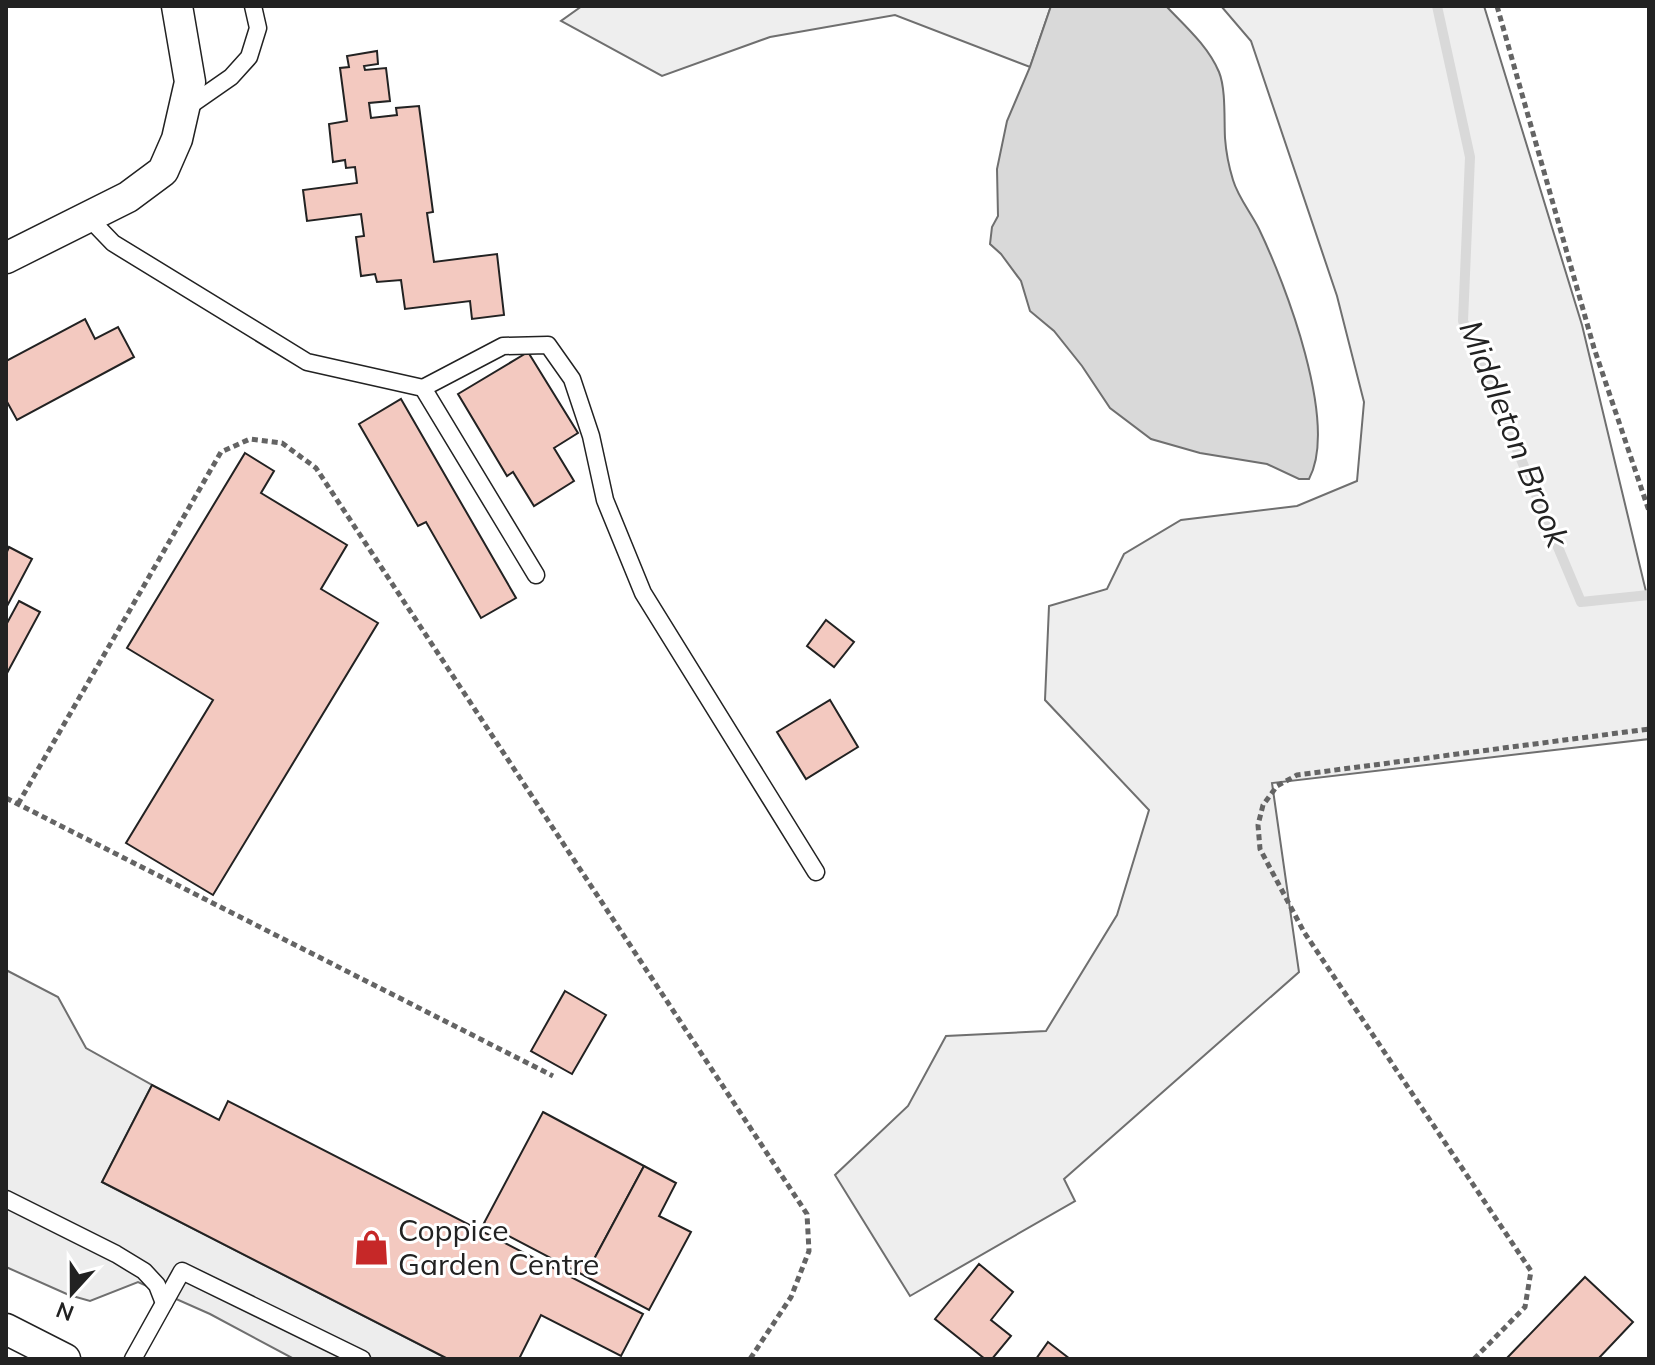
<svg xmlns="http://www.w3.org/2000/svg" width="1655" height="1365" font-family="Mulish,sans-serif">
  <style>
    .green { fill: #eee; stroke: #6f6f6f; stroke-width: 2 }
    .parking { fill: #ededed; stroke: #6f6f6f; stroke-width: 2 }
    .water { fill: #d9d9d9; stroke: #6f6f6f; stroke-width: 2 }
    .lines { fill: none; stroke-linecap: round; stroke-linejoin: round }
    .stream { stroke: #d9d9d9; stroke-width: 10 }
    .building { fill: #f3c9c0; stroke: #222; stroke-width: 2 }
    .service-casing { stroke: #222; stroke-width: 19 }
    .minor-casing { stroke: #222; stroke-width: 33 }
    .path { stroke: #646464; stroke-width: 5; stroke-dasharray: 6 4; stroke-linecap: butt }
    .service { stroke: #fff; stroke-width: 16 }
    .minor { stroke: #fff; stroke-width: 30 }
    .labels { text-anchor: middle; stroke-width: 6; stroke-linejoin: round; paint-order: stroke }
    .poi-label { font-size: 30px; fill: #222; stroke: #fff; text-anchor: start }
    .water-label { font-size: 32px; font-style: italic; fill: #222; stroke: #fff }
  </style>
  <rect width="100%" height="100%" fill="#fff"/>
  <!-- green -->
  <g class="green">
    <polygon points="582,6 1051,6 1030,67 895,15 770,37 662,76 561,21"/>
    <polygon points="1221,6 1484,6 1582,325 1649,604 1649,739 1272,783 1299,972 1064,1179 1075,1201 910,1296 835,1175 908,1106 946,1036 1046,1031 1117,915 1149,810 1045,700 1049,606 1107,589 1124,554 1181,520 1297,506 1357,481 1364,402 1337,296 1251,41"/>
  </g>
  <!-- parking -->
  <polygon class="parking" points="6,970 58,997 86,1048 152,1085 102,1182 448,1359 294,1359 210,1314 138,1282 90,1301 69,1295 6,1267"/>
  <!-- water -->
  <path class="water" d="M1051 6H1166C1185 26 1208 46 1219 72 1226 89 1224 120 1225 138 1226 152 1229 167 1233 180 1238 197 1251 213 1259 229 1285 283 1339 423 1309 479H1299L1267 464 1200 453 1151 439 1110 408 1082 366 1054 331 1030 311 1021 281 1001 254 990 244 992 227 998 216 997 169 1007 121 1030 67Z"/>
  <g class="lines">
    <!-- stream -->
    <polyline class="stream" points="1437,6 1470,157 1463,321 1581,602 1649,595"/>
  </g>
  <!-- building -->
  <g class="building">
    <polygon points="377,51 378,64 364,66 365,70 386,68 390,101 369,103 371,118 397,115 396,108 419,106 433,212 427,213 434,262 497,254 504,315 472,319 470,301 405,309 401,280 377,282 375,274 361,276 356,237 364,236 361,214 307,221 303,190 357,183 355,167 346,168 345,160 333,162 329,124 347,121 340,68 349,67 347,56"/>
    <polygon points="85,319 95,339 118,327 134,357 17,420 6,400 6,361"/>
    <polygon points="528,352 578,433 554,448 574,481 534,506 513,472 507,476 458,394"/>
    <polygon points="401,399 516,598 481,618 426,522 418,526 359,424"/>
    <polygon points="245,453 274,471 261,493 347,545 321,589 378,623 213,895 126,843 213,700 127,648"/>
    <polygon points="9,547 32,559 6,608 6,554"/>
    <polygon points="19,601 40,612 6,675 6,625"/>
    <polygon points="826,620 854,642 834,667 807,646"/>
    <polygon points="830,700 858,747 806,779 777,732"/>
    <polygon points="565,991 606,1015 572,1074 531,1051"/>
    <polygon points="152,1085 219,1120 228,1101 643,1314 621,1356 541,1315 519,1359 448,1359 102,1182"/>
    <polygon points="543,1112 644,1166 585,1276 484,1223"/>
    <polygon points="644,1166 676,1183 659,1216 691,1232 649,1310 585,1276"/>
    <polygon points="979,1264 1013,1292 991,1320 1011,1336 992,1359 985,1359 935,1319"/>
    <polygon points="1585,1277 1633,1322 1598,1359 1506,1359"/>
    <polygon points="1048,1342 1070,1359 1036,1359"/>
  </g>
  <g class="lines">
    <defs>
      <g id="service">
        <polyline points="185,109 231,77 249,57 258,28 253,6"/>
        <polyline points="88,217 113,243 307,362 423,388 536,575"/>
        <polyline points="423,388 503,346 548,345 572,379 591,436 605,500 643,593 816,872"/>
        <polyline points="6,1199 116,1254 144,1271 157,1285 164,1303"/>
        <polyline points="133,1359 182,1271 362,1359"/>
      </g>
      <g id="minor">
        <polyline points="6,258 128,197 163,171 177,139 190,82 177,6"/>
        <polyline points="6,1329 65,1359"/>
      </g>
    </defs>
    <!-- service casing -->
    <use href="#service" class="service-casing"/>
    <!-- minor casing -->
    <use href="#minor" class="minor-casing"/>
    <!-- path -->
    <g class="path">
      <polyline points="1497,6 1594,348 1649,511"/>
      <polyline points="6,798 553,1076"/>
      <polyline points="18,804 221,452 250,439 282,443 316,468 807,1214 809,1251 791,1297 750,1359"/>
      <polyline points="1474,1359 1525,1307 1531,1271 1304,932 1260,849 1258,825 1263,805 1277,786 1297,775 1649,729"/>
    </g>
    <!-- service -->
    <use href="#service" class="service"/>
    <!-- minor -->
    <use href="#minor" class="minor"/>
  </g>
  <!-- icons -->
  <defs>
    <symbol id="shop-bare" viewBox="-9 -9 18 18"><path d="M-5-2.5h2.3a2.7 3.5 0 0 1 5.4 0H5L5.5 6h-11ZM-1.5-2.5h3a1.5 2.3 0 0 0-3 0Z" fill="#c62828" stroke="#fff" stroke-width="2.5" paint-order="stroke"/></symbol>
  </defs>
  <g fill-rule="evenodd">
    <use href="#shop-bare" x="346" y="1222" width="51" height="51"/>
  </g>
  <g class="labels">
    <!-- poi labels -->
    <g class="poi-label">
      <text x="398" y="1241">Coppice<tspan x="398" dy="34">Garden Centre</tspan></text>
    </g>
    <!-- water labels -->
    <g class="water-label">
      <text transform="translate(1514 434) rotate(68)" y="11">Middleton Brook</text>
    </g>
  </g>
  <!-- border -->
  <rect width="1655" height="1365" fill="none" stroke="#222222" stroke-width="16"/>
  <!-- north arrow -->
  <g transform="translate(72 1293) rotate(201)" stroke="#ffffff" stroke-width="6" paint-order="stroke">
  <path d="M0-6L14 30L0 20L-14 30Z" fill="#222222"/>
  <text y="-12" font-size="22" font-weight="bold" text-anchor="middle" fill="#222222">N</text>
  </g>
</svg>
